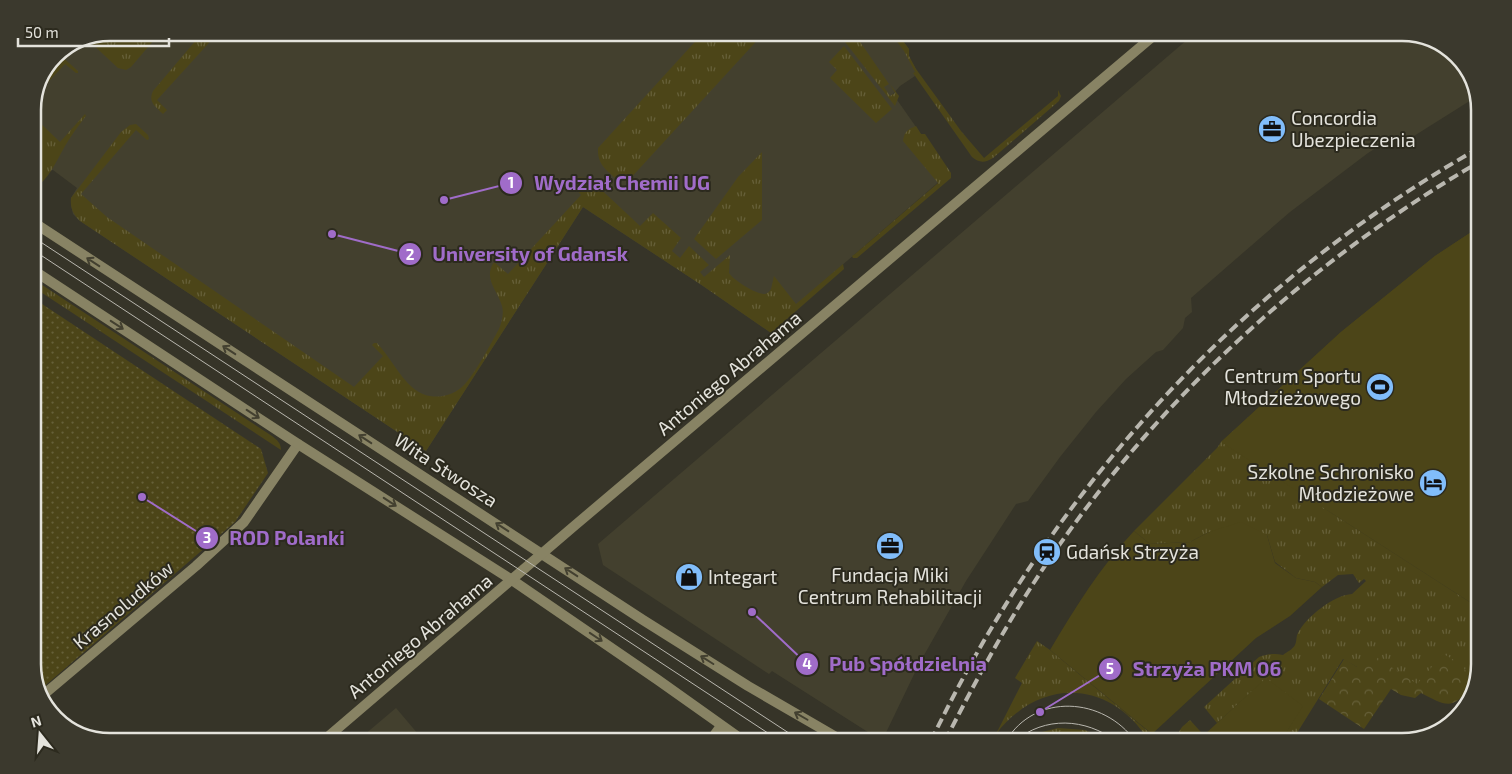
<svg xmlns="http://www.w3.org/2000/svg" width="1512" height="774" font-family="'Exo 2',sans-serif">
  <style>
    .built { fill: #43402e }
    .grass { fill: url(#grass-tufts) }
    .forest { fill: url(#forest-crowns) }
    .park { fill: #4c4518 }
    .garden { fill: url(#garden-dots) }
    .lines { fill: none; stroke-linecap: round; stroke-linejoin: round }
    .minor { stroke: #888364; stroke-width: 10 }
    .tertiary { stroke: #888364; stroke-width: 10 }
    .tram { stroke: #b9b7af; stroke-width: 1 }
    .rail { stroke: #b9b7af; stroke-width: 4; stroke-dasharray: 10 5; stroke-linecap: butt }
    .oneway { stroke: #434030 }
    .labels { text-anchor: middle; stroke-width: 4; stroke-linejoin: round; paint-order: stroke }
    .poi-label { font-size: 19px; fill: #e4e3dc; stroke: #2c2a1e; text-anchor: start }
    .street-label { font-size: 19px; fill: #e4e3dc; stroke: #2c2a1e }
    .rim { fill: none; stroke: #e4e3dc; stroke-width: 2.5 }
    .leader { fill: none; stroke: #a06cc9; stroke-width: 2 }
    .callout-dot { fill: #a06cc9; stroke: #2c2a1e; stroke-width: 2 }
    .mark-label { font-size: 15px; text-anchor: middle; font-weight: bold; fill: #fff }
    .callout-label { font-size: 20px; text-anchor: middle; font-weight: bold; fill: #a06cc9; stroke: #2c2a1e; stroke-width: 4; stroke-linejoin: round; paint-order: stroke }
  </style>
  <defs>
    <pattern id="grass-tufts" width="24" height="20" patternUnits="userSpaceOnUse" patternTransform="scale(1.25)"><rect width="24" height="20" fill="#4c4518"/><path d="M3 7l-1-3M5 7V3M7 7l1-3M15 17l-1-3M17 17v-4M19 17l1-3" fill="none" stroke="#666039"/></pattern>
    <pattern id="forest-crowns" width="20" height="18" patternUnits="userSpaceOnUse" patternTransform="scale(1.25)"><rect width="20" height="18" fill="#4c4518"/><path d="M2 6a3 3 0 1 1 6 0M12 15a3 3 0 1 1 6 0" fill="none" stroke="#666039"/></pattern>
    <pattern id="garden-dots" width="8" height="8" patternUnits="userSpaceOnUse" patternTransform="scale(1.25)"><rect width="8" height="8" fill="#4c4518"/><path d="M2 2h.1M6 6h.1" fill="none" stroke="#666039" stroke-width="1.8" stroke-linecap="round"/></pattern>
  </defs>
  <rect width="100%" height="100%" fill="#363428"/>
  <!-- built -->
  <g class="built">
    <polygon points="110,33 897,33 909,49 909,57 917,71 914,73 915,76 900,86 893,94 944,167 942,179 767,330 703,286 583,207 426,451 80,221 73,214 71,205 71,198 77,188 53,170 33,173 33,106 56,55"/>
    <polygon points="1195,33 1402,33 1436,40 1466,67 1476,97 1406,141 1397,135 1368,153 1290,212 1191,298 1192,312 1185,318 1183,328 1163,350 1156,352 1126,379 1096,412 1060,457 1028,501 1016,504 966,581 919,664 882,741 772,671 769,674 603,565 598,544"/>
    <polygon points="396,708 424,741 357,741"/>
  </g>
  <!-- grass -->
  <g class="grass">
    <polygon points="110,33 110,32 160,33 131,67 126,70 118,68 89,41"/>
    <path d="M202 33H218L157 100 167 110 163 114C155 106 148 102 153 91Z"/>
    <path d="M703 33H764L628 181 622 176 618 181C607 170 597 165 598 148Z"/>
    <polygon points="838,33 854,33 889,84 884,87 890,96 895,93 890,84 899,96 895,106"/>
    <path d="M893 33H897L909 49V56L916 69 961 131 984 158 1058 96V90L1061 96 1059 101 993 158C985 163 979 163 972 157L913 73 915 72 904 51 892 35Z"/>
    <polygon points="844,46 892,109 876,123 830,78 837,70 829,62"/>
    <polygon points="59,54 78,71 78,73 76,73 65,64 38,93 45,77 61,60 56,55"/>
    <path d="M33 106 41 113 35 118 60 142 85 114 86 116C78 126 71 136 65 146 56 162 49 179 33 190Z"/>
    <path d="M136 124 148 135 149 139 147 140 136 130 81 194 107 217 354 387 383 356 372 345 374 343H377C390 357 399 376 413 388 428 401 451 399 465 384 476 372 490 345 499 329 502 322 504 313 502 306 497 289 483 279 494 262L508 274 581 195 574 186 573 177 587 178 592 181 640 226 653 213 681 238 672 251 680 258 689 246 709 265 700 272 704 277 730 255 729 273C733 280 757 295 765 294 768 293 769 292 771 289L774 276 796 304 843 264 844 269 771 333 703 286 583 207 426 451 80 221C73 214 70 208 71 198L121 132 130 125Z"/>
    <path d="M916 126 921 134H925L951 173V178L857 258H853L852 256 855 254 938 183 903 141C904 132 908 129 916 126Z"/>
    <polygon points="762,152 762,220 716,259 694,239 738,177"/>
    <path d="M1479 227 1327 510 1479 608V664L1477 676 1470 686 1468 675 1417 684 1357 667 1343 659 1292 741H1281L1302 706 1266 679 1217 723 1204 707 1259 657C1268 654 1274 653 1283 655 1287 652 1293 649 1295 645 1297 641 1296 636 1298 633 1306 617 1334 595 1352 594L1366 581 1364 579 1359 583 1353 574 1338 575 1322 587 1315 582 1296 578 1275 562 1267 535 1209 532 1190 542 1150 544 1134 531 1217 448 1221 442 1341 332 1435 256Z"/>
    <path d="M33 279 272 436C277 440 281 443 281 450L33 287Z"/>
    <path d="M1037 641 1050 650 1155 737 1149 741C1110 679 1040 677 996 734L1022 683 1015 678Z"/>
    <polygon points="1190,720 1209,741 1173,741 1182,727"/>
    <polygon points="1058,728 1085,730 1108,741 1023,741 1038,733"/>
  </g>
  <!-- forest -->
  <path class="forest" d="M1370 653 1417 684 1443 654C1460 663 1467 665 1470 686 1453 712 1445 705 1421 693L1415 698 1401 695 1391 689 1364 729 1319 699 1344 659 1357 667Z"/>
  <!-- park -->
  <g class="park">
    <polygon points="1479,227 1479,608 1221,442 1341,332 1435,256"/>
    <path d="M1241 522 1267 535 1275 563 1296 578 1315 582 1322 587 1290 616 1256 638 1152 734 1050 650C1075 608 1100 567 1134 531L1150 544 1190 542 1209 532Z"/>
    <polygon points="1266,678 1303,706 1281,741 1209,741 1204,735"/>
  </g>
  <!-- garden -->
  <polygon class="garden" points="33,298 261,449 268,473 235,522 40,690 33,669"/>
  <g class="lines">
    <!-- minor -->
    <g class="minor">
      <polyline points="42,696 196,566 244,522 298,444"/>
      <polyline points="710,741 721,726"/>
    </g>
    <!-- tertiary -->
    <g class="tertiary">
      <polyline points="33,222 643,620 748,686 843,741"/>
      <polyline points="33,270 298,444 512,580 658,680 744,741"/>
      <polyline points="323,741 573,527 1158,32"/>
    </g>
    <!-- tram -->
    <g class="tram">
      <polyline points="33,237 801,741"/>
      <polyline points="33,250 780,741"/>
      <path d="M1006 741C1035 692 1104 697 1135 741"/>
      <path d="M1015 741C1045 716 1085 718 1116 741"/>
    </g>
    <!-- rail -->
    <g class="rail">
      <path d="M931 741C1050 492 1238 285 1479 148"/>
      <path d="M945 741C977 678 1011 615 1051 557 1161 396 1311 260 1479 162"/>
    </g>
  </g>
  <!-- one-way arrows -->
  <defs><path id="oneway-shaft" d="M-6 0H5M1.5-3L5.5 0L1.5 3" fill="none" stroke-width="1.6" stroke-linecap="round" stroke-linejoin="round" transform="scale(1.25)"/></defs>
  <g class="oneway">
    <use href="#oneway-shaft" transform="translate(93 262) rotate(-147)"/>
    <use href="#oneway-shaft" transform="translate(117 325) rotate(33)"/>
    <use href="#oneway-shaft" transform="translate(229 350) rotate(-147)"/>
    <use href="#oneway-shaft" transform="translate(253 414) rotate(33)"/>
    <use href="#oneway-shaft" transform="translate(365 439) rotate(-147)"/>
    <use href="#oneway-shaft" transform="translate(390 502) rotate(33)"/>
    <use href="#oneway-shaft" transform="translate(502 527) rotate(-147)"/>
    <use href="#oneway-shaft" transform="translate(571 572) rotate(-147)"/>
    <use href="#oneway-shaft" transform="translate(596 637) rotate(34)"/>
    <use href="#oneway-shaft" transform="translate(707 660) rotate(-148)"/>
    <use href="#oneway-shaft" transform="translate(801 716) rotate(-150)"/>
  </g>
  <!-- icons -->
  <defs>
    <symbol id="office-disc" viewBox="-11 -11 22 22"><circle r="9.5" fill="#81bdfa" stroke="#2c2a1e"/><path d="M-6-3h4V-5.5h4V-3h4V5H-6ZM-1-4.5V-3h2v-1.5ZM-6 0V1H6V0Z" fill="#111"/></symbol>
    <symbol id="stadium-disc" viewBox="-11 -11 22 22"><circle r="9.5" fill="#81bdfa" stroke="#2c2a1e"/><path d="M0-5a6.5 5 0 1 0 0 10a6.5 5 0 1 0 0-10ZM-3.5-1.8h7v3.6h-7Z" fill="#111"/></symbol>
    <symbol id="hotel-disc" viewBox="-11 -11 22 22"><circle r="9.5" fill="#81bdfa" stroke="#2c2a1e"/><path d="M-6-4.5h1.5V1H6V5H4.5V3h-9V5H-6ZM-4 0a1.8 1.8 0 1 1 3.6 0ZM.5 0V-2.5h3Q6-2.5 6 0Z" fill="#111"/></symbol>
    <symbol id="station-disc" viewBox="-11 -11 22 22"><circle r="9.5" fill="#81bdfa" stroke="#2c2a1e"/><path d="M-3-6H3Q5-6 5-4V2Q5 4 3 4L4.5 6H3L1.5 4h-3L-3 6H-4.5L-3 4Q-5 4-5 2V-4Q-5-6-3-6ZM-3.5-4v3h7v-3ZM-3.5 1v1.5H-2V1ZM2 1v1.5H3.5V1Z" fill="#111"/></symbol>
    <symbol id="shop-disc" viewBox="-11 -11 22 22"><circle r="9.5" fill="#81bdfa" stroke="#2c2a1e"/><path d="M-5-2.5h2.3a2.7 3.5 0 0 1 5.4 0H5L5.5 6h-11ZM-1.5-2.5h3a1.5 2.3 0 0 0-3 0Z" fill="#111"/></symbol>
  </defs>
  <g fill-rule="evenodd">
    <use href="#office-disc" x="1256" y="113" width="32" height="32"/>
    <use href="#stadium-disc" x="1364" y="371" width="32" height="32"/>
    <use href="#hotel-disc" x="1417" y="467" width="32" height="32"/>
    <use href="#office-disc" x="874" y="530" width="32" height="32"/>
    <use href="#station-disc" x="1031" y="536" width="32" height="32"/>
    <use href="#shop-disc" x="673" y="561" width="32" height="32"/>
  </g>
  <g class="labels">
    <!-- poi labels -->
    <g class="poi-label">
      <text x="1291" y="125">Concordia<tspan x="1291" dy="22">Ubezpieczenia</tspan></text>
      <text x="1361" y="383" text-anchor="end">Centrum Sportu<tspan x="1361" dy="22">Młodzieżowego</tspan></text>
      <text x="1414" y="479" text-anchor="end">Szkolne Schronisko<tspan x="1414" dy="22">Młodzieżowe</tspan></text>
      <text x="1066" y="559">Gdańsk Strzyża</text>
      <text x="890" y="582" text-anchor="middle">Fundacja Miki<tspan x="890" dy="22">Centrum Rehabilitacji</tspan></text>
      <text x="708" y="584">Integart</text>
    </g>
    <!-- street labels -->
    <g class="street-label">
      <text transform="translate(729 373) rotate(-40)" y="7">Antoniego Abrahama</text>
      <text transform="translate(446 470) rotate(33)" y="7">Wita Stwosza</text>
      <text transform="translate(123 605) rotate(-40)" y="7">Krasnoludków</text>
      <text transform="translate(420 636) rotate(-40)" y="7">Antoniego Abrahama</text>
    </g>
  </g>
  <!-- crop -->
  <path d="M0 0H1512V774H0ZM110 41H1402A69 69 0 0 1 1471 110V664A69 69 0 0 1 1402 733H110A69 69 0 0 1 41 664V110A69 69 0 0 1 110 41Z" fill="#3b392d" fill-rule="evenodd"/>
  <path class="rim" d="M110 41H1402A69 69 0 0 1 1471 110V664A69 69 0 0 1 1402 733H110A69 69 0 0 1 41 664V110A69 69 0 0 1 110 41Z"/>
  <!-- callouts -->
  <path class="leader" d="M444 200L511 183M332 234L410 254M142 497L207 538M752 612L807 664M1040 712L1110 669"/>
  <g class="callout-dot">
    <circle cx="444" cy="200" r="5"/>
    <circle cx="332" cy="234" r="5"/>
    <circle cx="142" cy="497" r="5"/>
    <circle cx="752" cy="612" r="5"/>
    <circle cx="1040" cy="712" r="5"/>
    <circle cx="511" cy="183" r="12"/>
    <circle cx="410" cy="254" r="12"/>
    <circle cx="207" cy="538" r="12"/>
    <circle cx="807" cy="664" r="12"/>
    <circle cx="1110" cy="669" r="12"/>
  </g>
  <g class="mark-label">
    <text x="511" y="188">1</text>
    <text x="410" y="260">2</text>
    <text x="207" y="543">3</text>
    <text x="807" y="669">4</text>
    <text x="1110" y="674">5</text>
  </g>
  <g class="callout-label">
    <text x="622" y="190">Wydział Chemii UG</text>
    <text x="530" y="261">University of Gdansk</text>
    <text x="287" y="545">ROD Polanki</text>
    <text x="908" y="671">Pub Spółdzielnia</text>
    <text x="1207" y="676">Strzyża PKM 06</text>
  </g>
  <!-- north arrow -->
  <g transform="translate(40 734) rotate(343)" stroke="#2c2a1e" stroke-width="4" paint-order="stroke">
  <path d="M0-4L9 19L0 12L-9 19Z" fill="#e4e3dc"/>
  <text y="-8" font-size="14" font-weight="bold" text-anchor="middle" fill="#e4e3dc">N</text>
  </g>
  <!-- scale -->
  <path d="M18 38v8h151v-8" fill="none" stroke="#e4e3dc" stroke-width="2.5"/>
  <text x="25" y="38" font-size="15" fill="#e4e3dc" stroke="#2c2a1e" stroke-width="4" paint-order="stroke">50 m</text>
</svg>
